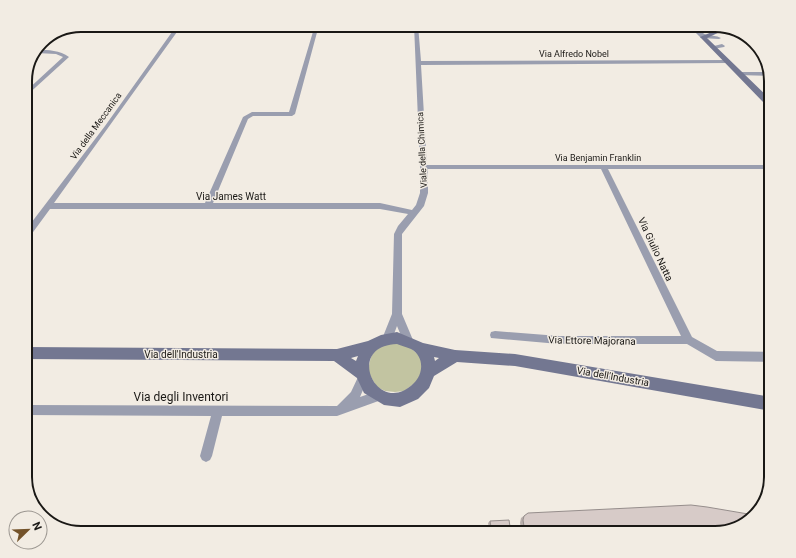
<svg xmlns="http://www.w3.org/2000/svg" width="796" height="558" font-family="Roboto,sans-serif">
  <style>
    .green { fill: #c2c4a1 }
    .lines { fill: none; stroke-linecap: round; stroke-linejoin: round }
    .street { fill: #9a9eaf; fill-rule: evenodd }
    .secondary { fill: #737791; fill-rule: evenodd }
    .wall { fill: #b9afac }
    .building { fill: #d7cbc8; stroke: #968e8c }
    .labels { text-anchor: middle; stroke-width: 3; stroke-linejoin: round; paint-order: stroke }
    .far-street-label { font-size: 9px; fill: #1a1815; stroke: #f2ece3 }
    .street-label { font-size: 10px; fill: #1a1815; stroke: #f2ece3 }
    .near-street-label { font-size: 12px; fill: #1a1815; stroke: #f2ece3 }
    .rim { fill: none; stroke: #1a1815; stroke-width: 2 }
  </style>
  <rect width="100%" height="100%" fill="#f2ece3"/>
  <!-- green -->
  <path class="green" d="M390 342 407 345 420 356 423 364 419 380 404 391 395 392 385 391 377 387 368 372C371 352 372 351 390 342Z"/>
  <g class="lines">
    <!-- street -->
    <g class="street">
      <polygon points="177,25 182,25 54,203 205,203 243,117 252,112 289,112 315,25 319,25 295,114 292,116 253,116 248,119 213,203 380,203 412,210 416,205 420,193 420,167 414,25 418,25 421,61 730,60 730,62 728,63 421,65 427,165 771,165 771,169 608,169 692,337 717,351 771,352 771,362 716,361 687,344 559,344 491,338 490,335 491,332 495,331 559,336 681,336 601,169 428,169 428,193 424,206 402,234 402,314 413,340 412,343 408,344 404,343 397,326 391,342 387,343 383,342 382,339 392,314 394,234 398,226 408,214 380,209 50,209 28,239 25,240 25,231 105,126"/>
      <path d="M688 25 709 30 723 29V31L709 32 698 29C708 39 711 33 721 38L719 39 701 38Z"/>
      <polygon points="722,44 725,46 724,47 713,49 710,47"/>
      <path d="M38 50C48 50 60 50 69 57L25 97V92L63 57 56 54 36 53Z"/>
      <polygon points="740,72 769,72 769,76 738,75 737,74"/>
      <polygon points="363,373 367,375 368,378 360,397 380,390 384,391 385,395 384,399 337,416 222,416 212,456 210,460 206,462 202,460 200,456 211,416 25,415 25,405 337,406 351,392 359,375"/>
    </g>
    <!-- secondary -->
    <g class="secondary">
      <polygon points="719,29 724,30 707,38 771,100 771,107 768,107 700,37"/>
      <path d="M397 332 423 343 455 350 515 354 771 397V411L515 366 457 362 434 376 429 388 418 399 400 407 384 405 364 393 357 378 334 361 25 359V347L337 349 368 341 381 335ZM397 344C401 346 407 347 411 349 424 356 424 373 414 383 378 419 343 346 397 344ZM358 356 356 361 351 358ZM434 357 439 358 435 361Z"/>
    </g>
  </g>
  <!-- wall -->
  <g class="wall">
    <polygon points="528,513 715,533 522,533 520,523 521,518"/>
    <polygon points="490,521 511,533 490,533 488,523"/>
  </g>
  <!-- building -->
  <g class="building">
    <polygon points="691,505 707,507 754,515 743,526 715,533 525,533 523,520 524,516 528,513"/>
    <polygon points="509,520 511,533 492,533 490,521"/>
  </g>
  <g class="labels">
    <!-- far-street labels -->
    <g class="far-street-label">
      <text x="574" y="57">Via Alfredo Nobel</text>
      <text transform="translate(96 126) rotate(-54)" y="3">Via della Meccanica</text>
      <text transform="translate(422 150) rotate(-93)" y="3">Viale della Chimica</text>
      <text x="598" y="161">Via Benjamin Franklin</text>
    </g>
    <!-- street labels -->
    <g class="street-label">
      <text x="231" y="200">Via James Watt</text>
      <text transform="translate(656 249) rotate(65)" y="4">Via Giulio Natta</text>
      <text transform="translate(592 340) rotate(1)" y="4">Via Ettore Majorana</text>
      <text x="181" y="358">Via dell'Industria</text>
      <text transform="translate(613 376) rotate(10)" y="4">Via dell'Industria</text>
    </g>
    <!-- near-street labels -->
    <g class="near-street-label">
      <text x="181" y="401">Via degli Inventori</text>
    </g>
  </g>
  <!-- crop -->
  <path d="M0 0H796V558H0ZM81 32H715A49 49 0 0 1 764 81V477A49 49 0 0 1 715 526H81A49 49 0 0 1 32 477V81A49 49 0 0 1 81 32Z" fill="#f2ece3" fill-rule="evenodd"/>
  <path class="rim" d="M81 32H715A49 49 0 0 1 764 81V477A49 49 0 0 1 715 526H81A49 49 0 0 1 32 477V81A49 49 0 0 1 81 32Z"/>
  <!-- north arrow -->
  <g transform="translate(28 530) rotate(67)"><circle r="19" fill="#f2ece3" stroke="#9c9791"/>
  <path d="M0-3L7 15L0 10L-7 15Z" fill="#74532a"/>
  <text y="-6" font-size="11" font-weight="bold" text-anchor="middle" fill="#1a1815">N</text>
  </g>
</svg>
